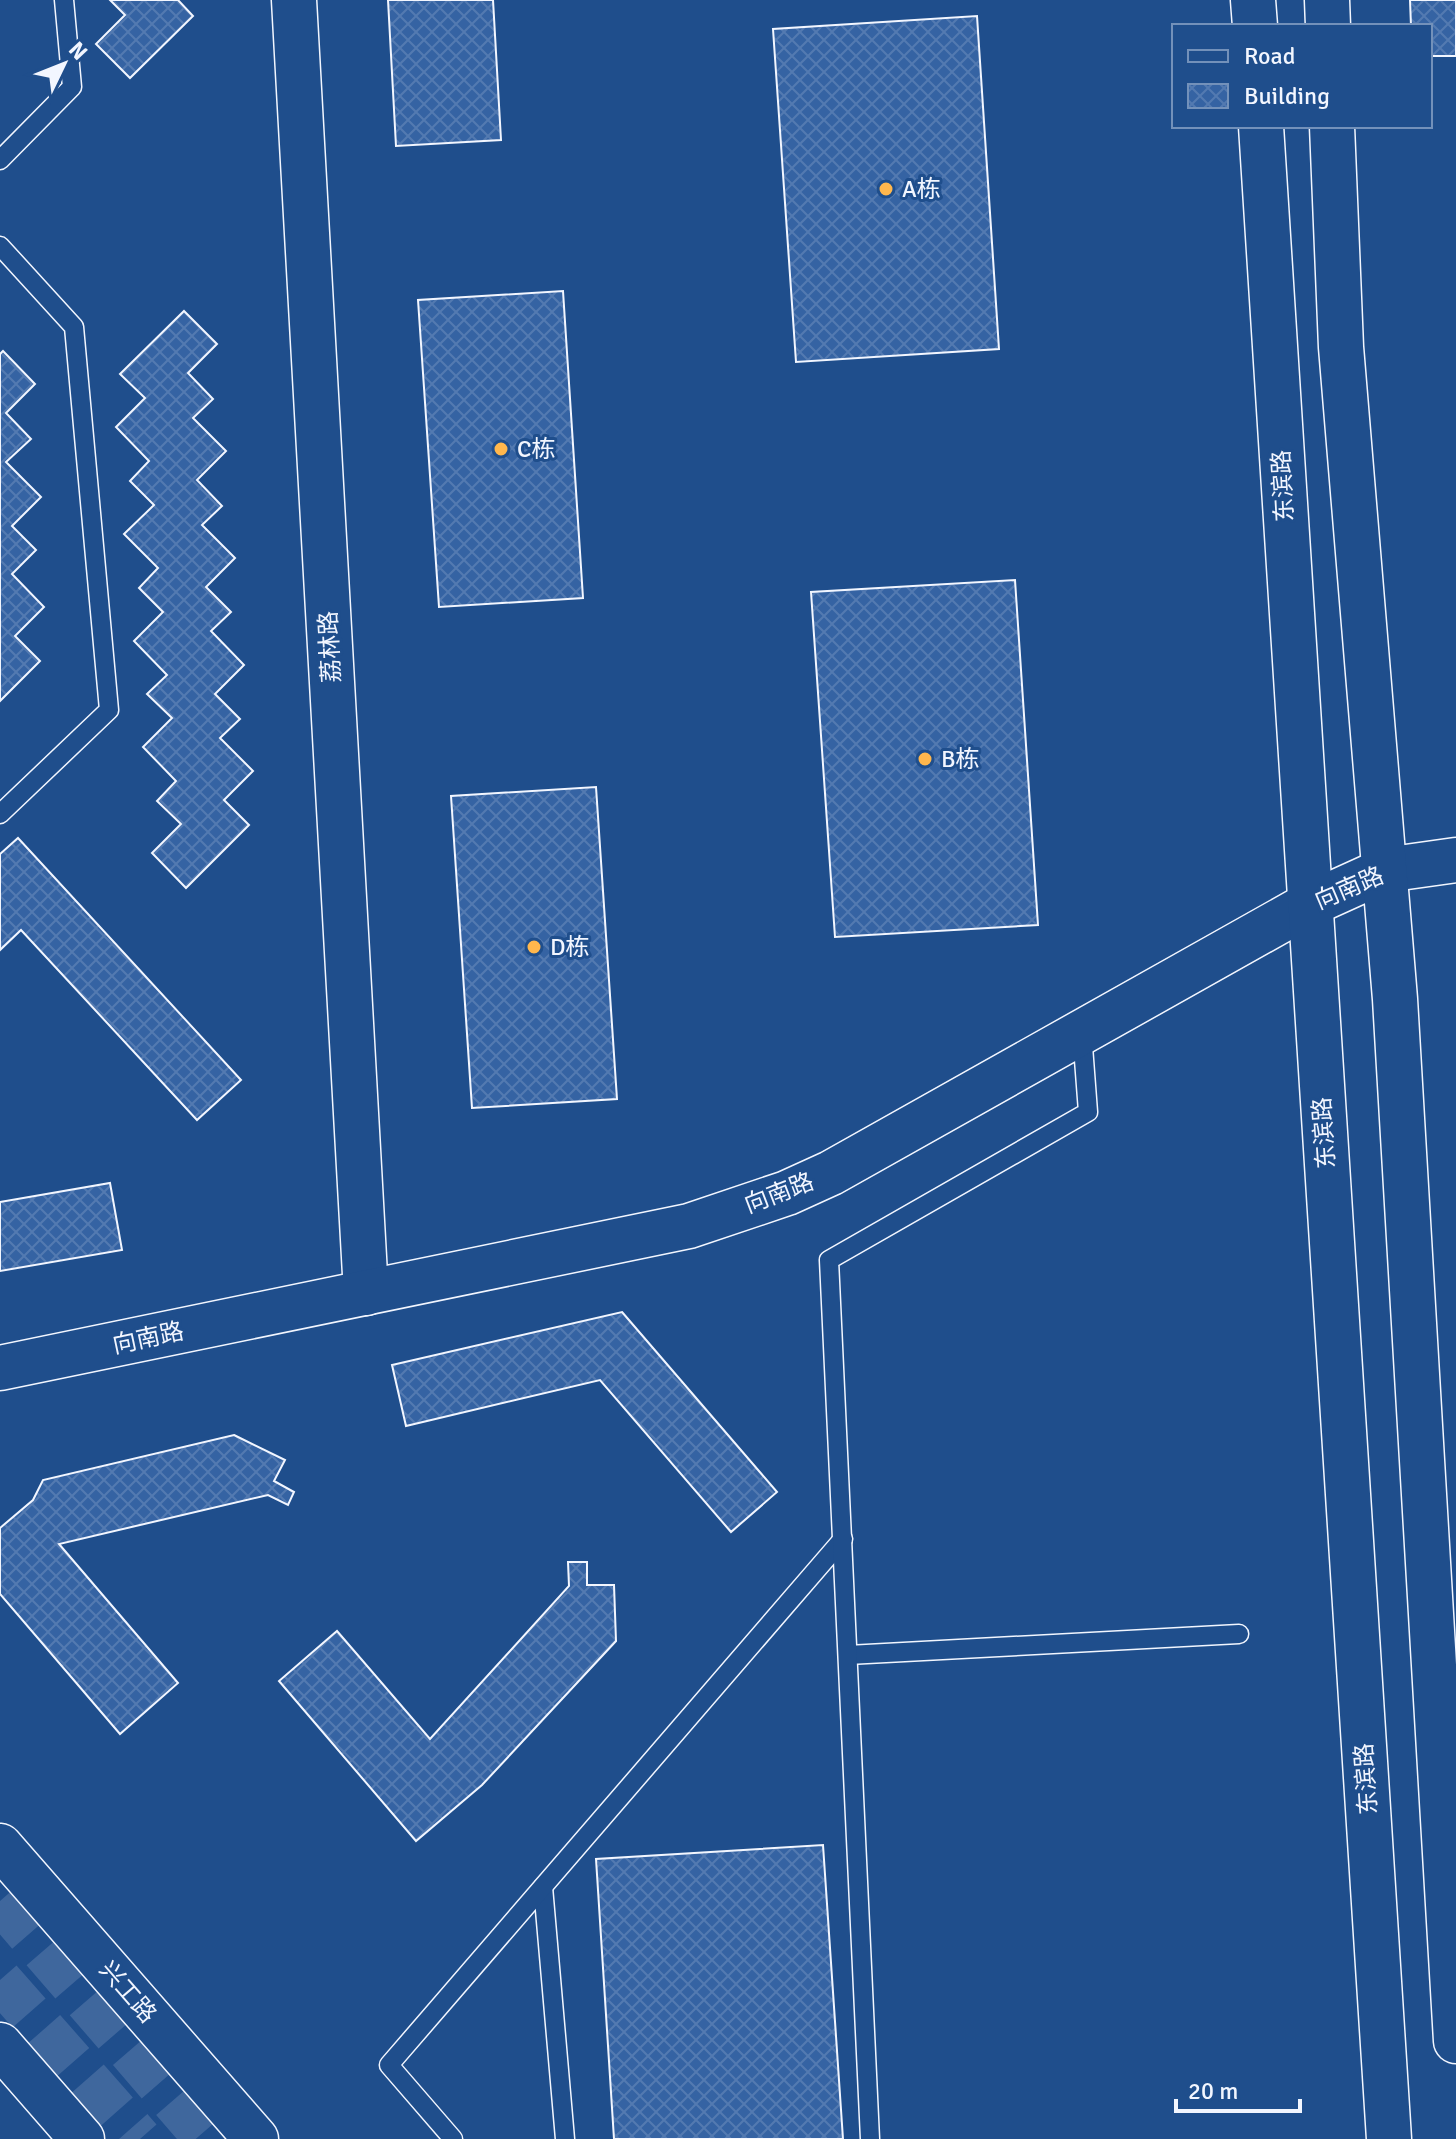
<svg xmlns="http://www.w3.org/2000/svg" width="1456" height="2139" font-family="Signika,'Noto Sans SC',sans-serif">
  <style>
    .building { fill: url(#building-cross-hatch); stroke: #f2f6ff; stroke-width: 2 }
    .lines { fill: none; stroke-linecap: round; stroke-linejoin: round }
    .motorway-tunnel { stroke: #3f679d; stroke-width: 44; stroke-dasharray: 44 22; stroke-linecap: butt }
    .service-casing { stroke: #f2f6ff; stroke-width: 21 }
    .tertiary-casing { stroke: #f2f6ff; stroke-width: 47 }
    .primary-casing { stroke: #f2f6ff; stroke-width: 47 }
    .service { stroke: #1f4e8c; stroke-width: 18 }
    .tertiary { stroke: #1f4e8c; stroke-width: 44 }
    .primary { stroke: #1f4e8c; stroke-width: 44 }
    .poi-dot { fill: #ffb74d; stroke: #1f4e8c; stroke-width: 3 }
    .labels { text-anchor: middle; stroke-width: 6; stroke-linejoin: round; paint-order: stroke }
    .poi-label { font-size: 24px; fill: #f2f6ff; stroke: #1f4e8c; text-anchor: start }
    .street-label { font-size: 24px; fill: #f2f6ff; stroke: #1f4e8c }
  </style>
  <defs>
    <pattern id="building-cross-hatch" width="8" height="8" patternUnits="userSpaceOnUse" patternTransform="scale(2)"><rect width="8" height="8" fill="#3563a3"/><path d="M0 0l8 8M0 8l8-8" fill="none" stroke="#537ab1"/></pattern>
  </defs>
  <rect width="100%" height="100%" fill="#1f4e8c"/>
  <!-- building -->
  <g class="building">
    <polygon points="110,0 178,0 193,16 130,78 96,44 125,15"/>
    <polygon points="388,0 493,0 501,140 396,146"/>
    <polygon points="1410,0 1456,0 1456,56 1430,56 1430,26 1411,26"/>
    <polygon points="977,16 999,349 796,362 773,29"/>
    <polygon points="563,291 583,598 439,607 418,300"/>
    <polygon points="184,311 217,344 188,373 213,399 193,418 226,451 197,480 222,506 202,525 235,558 206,587 231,612 211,631 244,665 215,694 240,719 220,738 253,771 224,800 249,825 186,888 152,853 181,824 157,801 176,781 143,747 172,718 147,694 167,675 134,641 163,612 139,588 158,568 124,534 154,505 130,481 149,461 116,427 145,398 120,374"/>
    <polygon points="3,351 35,384 6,413 31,439 6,462 41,497 12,526 36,550 12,574 44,607 15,636 40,661 0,701 0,354"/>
    <polygon points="1015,580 1038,925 835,937 811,592"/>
    <polygon points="596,787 617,1099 472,1108 451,796"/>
    <polygon points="18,838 241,1080 197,1120 21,930 0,950 0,854"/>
    <polygon points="110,1183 122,1250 0,1271 0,1202"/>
    <polygon points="622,1312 777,1492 731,1532 600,1380 406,1426 392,1365"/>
    <polygon points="234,1435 285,1460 274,1481 294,1492 288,1505 268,1495 59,1544 178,1683 120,1734 0,1594 0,1528 33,1500 43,1480"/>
    <polygon points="568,1562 587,1562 587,1585 614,1585 616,1641 482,1785 416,1841 279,1681 337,1631 430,1739 569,1586"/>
    <polygon points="823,1845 843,2139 614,2139 596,1859"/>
  </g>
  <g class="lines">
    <!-- motorway-tunnel -->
    <g class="motorway-tunnel">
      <polyline points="0,1901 206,2139"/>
      <polyline points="0,1980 140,2139"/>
    </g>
    <defs>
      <g id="service">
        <polyline points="0,160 72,87 64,0"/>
        <polyline points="0,246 74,327 109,710 0,814"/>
        <polyline points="848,1655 1239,1634"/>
        <polyline points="543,1887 565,2139"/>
        <polyline points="453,2139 389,2065 843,1539"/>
        <polyline points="870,2139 829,1260 1088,1112 1082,1033"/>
      </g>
      <g id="tertiary">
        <polyline points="294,0 366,1293"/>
        <polyline points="0,1368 689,1226 787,1193 831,1173 1310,904 1385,870 1456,860"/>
        <polyline points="0,1846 256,2139"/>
        <polyline points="0,2045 82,2139"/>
      </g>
      <g id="primary">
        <polyline points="1253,0 1255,26"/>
        <polyline points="1327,0 1328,26"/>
        <polyline points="1261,126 1389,2139"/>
        <polyline points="1332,126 1341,347 1395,999 1456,2041"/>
      </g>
    </defs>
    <!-- service casing -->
    <use href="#service" class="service-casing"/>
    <!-- tertiary casing -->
    <use href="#tertiary" class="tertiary-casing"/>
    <!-- primary casing -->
    <use href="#primary" class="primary-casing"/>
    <!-- service -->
    <use href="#service" class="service"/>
    <!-- tertiary -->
    <use href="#tertiary" class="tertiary"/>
    <!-- primary -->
    <use href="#primary" class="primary"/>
  </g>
  <!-- markers -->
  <g class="poi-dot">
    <circle cx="886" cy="189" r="8"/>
    <circle cx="501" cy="449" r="8"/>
    <circle cx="925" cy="759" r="8"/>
    <circle cx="534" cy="947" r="8"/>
  </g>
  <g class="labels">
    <!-- poi labels -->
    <g class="poi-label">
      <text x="902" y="197">A栋</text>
      <text x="517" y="457">C栋</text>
      <text x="941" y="767">B栋</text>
      <text x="550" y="955">D栋</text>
    </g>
    <!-- street labels -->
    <g class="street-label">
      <text transform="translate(1283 486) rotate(-93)" y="8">东滨路</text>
      <text transform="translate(330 647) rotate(-93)" y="8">荔林路</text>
      <text transform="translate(1349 888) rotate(-23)" y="8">向南路</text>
      <text transform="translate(1324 1133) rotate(-94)" y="8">东滨路</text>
      <text transform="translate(779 1193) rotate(-21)" y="8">向南路</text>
      <text transform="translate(148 1338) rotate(-12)" y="8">向南路</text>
      <text transform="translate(1366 1779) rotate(-94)" y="8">东滨路</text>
      <text transform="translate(128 1992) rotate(49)" y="8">兴工路</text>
    </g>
  </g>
  <!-- legend -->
  <rect x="1172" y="24" width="260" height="104" fill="#1f4e8c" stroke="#7391ba" stroke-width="2"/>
  <rect x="1188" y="50" width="40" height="12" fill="#1f4e8c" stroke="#7391ba" stroke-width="2"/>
  <text x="1244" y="64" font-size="24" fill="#f2f6ff">Road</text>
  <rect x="1188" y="84" width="40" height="24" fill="url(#building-cross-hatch)" stroke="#7391ba" stroke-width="2"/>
  <text x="1244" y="104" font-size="24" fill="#f2f6ff">Building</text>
  <!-- north arrow -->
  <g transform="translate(64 64) rotate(47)" stroke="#1f4e8c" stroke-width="6" paint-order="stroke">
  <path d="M0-6L14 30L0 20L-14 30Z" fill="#f2f6ff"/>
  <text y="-12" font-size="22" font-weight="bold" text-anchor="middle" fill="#f2f6ff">N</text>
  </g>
  <!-- scale -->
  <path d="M1176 2099v12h124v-12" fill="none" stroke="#f2f6ff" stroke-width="4"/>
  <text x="1188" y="2099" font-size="24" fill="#f2f6ff" stroke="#1f4e8c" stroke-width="6" paint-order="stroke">20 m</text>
</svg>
